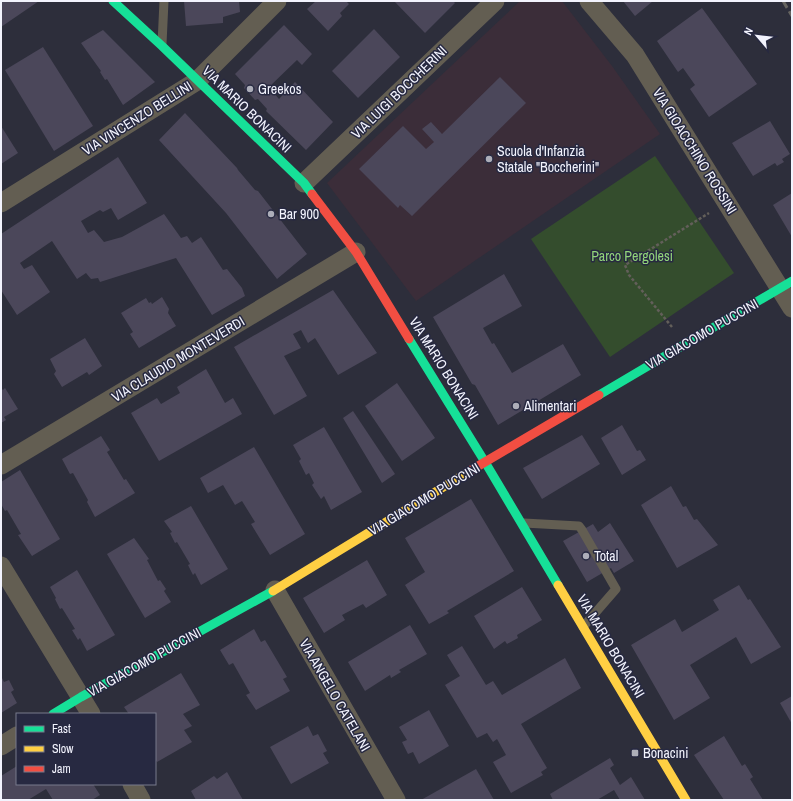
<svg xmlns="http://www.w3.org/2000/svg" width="793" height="801" font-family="'Archivo Narrow',sans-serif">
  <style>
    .education { fill: #3b2d39 }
    .green { fill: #344d2d }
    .building { fill: #4b475a }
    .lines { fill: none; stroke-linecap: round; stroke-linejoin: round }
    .path { stroke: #635f5a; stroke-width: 2.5; stroke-dasharray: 3 2; stroke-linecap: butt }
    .lane { stroke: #635e52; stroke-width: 9 }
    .street { stroke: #635e52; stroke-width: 19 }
    .fast { stroke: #16e098; stroke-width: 9 }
    .slow { stroke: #ffcf43; stroke-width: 9 }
    .jam { stroke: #f24e42; stroke-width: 9 }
    .rail { stroke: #666460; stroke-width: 3; stroke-dasharray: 8 4; stroke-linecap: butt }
    .poi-dot { fill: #adaeb9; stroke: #272941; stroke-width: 1.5 }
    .labels { text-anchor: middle; stroke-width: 3; stroke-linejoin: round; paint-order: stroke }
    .poi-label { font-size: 14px; fill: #f2f3fd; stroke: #272941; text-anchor: start }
    .street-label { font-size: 14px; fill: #f2f3fd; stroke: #272941 }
    .park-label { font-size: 14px; fill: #92d57a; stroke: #272941 }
  </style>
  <rect width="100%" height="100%" fill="#2d2e3b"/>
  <!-- education -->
  <polygon class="education" points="520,1 562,1 612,66 660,134 416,301 327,183"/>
  <!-- green -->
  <polygon class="green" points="655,156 734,273 610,357 531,239"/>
  <!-- building -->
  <g class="building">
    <polygon points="1,1 39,1 1,27"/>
    <polygon points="184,1 239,1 240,12 223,17 223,23 186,26"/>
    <polygon points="316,1 346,1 349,4 340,13 342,16 328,31 307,9"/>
    <polygon points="394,1 453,1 455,3 425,33"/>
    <polygon points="623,1 653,1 635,16"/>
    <polygon points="702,8 757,84 709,117 690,89 695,85 683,68 678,72 657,41"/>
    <polygon points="284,25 312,54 302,65 297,60 269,87 279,99 295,82 333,122 306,150 266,111 267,109 258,99 255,100 244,88 245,85 235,74"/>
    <polygon points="374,29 400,57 358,98 332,71"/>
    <polygon points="103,30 155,82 123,105 107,79 105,80 100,72 101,71 81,43"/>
    <polygon points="43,47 93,126 54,151 5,70"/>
    <polygon points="500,77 526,103 412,216 400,205 398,208 359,169 403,126 426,149 434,142 422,129 431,122 442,134"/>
    <polygon points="185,113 237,168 238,170 255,190 258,191 307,254 277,279 226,213 159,140"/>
    <polygon points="770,121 790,154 782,159 784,162 777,166 775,163 753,176 732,143"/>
    <polygon points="1,126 18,153 1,164"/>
    <polygon points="118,157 147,203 118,220 111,208 103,212 100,210 81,221 88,233 94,230 104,242 122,237 164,214 181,238 187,236 192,243 201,237 223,270 227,269 242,288 245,296 212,315 176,258 100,282 98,278 91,279 86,273 77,279 52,241 20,263 24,269 32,265 50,292 17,315 1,290 1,234"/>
    <polygon points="792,193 792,237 773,205"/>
    <polygon points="504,274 522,306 483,328 492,344 494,343 512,373 563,344 581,375 498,425 475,385 472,384 433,317"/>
    <polygon points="333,290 377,353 338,375 315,338 308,343 301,330 293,334 301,348 284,356 307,396 274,415 234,347"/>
    <polygon points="162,297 169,309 168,313 176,326 139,348 130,334 133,332 121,313 146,298 149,303 151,302 152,304"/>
    <polygon points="85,338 102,366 89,375 87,372 62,387 54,374 56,371 50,359"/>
    <polygon points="206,369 225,403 233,398 242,414 159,461 131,413 157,398 161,404 180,393 177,387"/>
    <polygon points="397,383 435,438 402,461 365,406"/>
    <polygon points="1,388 3,390 5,388 18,409 4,417 6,420 1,423"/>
    <polygon points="353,411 395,474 382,483 343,418"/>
    <polygon points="622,425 637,451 640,450 646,460 622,475 601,438"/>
    <polygon points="324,427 362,492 331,510 324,496 321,499 312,485 314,483 309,473 306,475 299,461 301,459 293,445"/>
    <polygon points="582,435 600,464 542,499 523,468"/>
    <polygon points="101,436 110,450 107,452 124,480 126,479 135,493 95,517 87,502 88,500 73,473 70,474 62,459"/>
    <polygon points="254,447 305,534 270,555 251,524 255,522 242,501 235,505 223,485 208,493 200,478"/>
    <polygon points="20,470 60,539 32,556 18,535 21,534 7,510 5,511 1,504 1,482"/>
    <polygon points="671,486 683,507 686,506 694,520 697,519 718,545 677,568 641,505"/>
    <polygon points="471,499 514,571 447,611 449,613 429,624 405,585 425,572 405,538"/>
    <polygon points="191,506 228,569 201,585 195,573 193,575 188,565 190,564 177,542 175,543 170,533 172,532 164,521"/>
    <polygon points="610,523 634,561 614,573 611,568 587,582 563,541 593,524 598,532"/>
    <polygon points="134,538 149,559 147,560 158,581 160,580 166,589 164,591 171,602 145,618 107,554"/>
    <polygon points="367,560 387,595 366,608 363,604 342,615 345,620 324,633 303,598"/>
    <polygon points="77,570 115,635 87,651 80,638 78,640 72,630 75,629 62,608 60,609 55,599 56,598 50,587"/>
    <polygon points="739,585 748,600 750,599 781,647 751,664 736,637 690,665 710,698 674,720 631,645 675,619 682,632 719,610 713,600"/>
    <polygon points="522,587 542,620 517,635 518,638 507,644 505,641 494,649 474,616"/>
    <polygon points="410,625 427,654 399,670 401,672 391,678 390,675 365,691 348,662"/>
    <polygon points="254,629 261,642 265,640 287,677 283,679 290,691 256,710 246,695 250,693 233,663 229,665 220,650"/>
    <polygon points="462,646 486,685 493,681 502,695 565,658 581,688 521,724 547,768 541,772 543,775 511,793 493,762 506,755 497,739 493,742 487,733 477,738 445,685 460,676 447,655"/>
    <polygon points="181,673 200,705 183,714 192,726 184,730 192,742 157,762 155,759 155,714 129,714 124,707"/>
    <polygon points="1,676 4,682 9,680 14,690 11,692 17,703 1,713"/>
    <polygon points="792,696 792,724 780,703"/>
    <polygon points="429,710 449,746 419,764 413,752 408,754 402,742 407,740 399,727"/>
    <polygon points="308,726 313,736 318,734 327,751 323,753 329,763 291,784 270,747"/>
    <polygon points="724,736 742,766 745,764 753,777 750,779 763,800 724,800 694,755"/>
    <polygon points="610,758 614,765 610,768 620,785 631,777 645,800 620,800 614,790 597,800 553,800 550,794"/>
    <polygon points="17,766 17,784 93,784 100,795 92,800 53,800 46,789 28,800 1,800 1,776"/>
    <polygon points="476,769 494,800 421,800"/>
    <polygon points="227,772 243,800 196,800 191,791 214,776 217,779"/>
  </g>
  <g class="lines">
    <!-- path -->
    <polyline class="path" points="672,327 629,275 625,265 709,213"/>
    <!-- lane -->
    <g class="lane">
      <polyline points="162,44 164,1"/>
      <polyline points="524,523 579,526 582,530 616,589 583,627"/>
    </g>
    <!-- street -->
    <g class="street">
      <polyline points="589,1 635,55 792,308"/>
      <polyline points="304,183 495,1"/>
      <polyline points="1,203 197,81 277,1"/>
      <polyline points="1,465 356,252"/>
      <polyline points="1,566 91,714"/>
      <polyline points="275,590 396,800"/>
      <polyline points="1,746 17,736"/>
      <polyline points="132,784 141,800"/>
    </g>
    <!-- fast -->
    <g class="fast">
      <polyline points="113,1 162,46 304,183 312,194"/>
      <polyline points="409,339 485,462 558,585"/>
      <polyline points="599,395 792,281"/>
      <polyline points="53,714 81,697 273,591"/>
    </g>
    <!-- slow -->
    <g class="slow">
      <polyline points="558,585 686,800"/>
      <polyline points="273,591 468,472"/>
    </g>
    <!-- jam -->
    <g class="jam">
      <polyline points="312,194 356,252 409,339"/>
      <polyline points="468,472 599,395"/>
    </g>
    <!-- rail -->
    <polyline class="rail" points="783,1 792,16"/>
  </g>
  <!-- markers -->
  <g class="poi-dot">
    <circle cx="250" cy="89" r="4"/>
    <circle cx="489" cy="159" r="4"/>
    <circle cx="271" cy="214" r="4"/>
    <circle cx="516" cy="406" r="4"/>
    <circle cx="586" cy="556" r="4"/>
    <rect x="631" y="749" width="8" height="8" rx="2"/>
  </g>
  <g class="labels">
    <!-- poi labels -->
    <g class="poi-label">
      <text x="258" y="94">Greekos</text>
      <text x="497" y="156">Scuola d'Infanzia<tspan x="497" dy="16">Statale "Boccherini"</tspan></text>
      <text x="279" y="219">Bar 900</text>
      <text x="524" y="411">Alimentari</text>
      <text x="594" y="561">Total</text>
      <text x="643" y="758">Bonacini</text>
    </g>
    <!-- street labels -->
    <g class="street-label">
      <text transform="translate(399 92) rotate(-44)" y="5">VIA LUIGI BOCCHERINI</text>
      <text transform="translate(247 109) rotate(44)" y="5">VIA MARIO BONACINI</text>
      <text transform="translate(137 118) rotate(-32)" y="5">VIA VINCENZO BELLINI</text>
      <text transform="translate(695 151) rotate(58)" y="5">VIA GIOACCHINO ROSSINI</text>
      <text transform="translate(702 334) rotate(-30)" y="5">VIA GIACOMO PUCCINI</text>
      <text transform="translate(178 359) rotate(-31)" y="5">VIA CLAUDIO MONTEVERDI</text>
      <text transform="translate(444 368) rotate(58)" y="5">VIA MARIO BONACINI</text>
      <text transform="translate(424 499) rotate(-31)" y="5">VIA GIACOMO PUCCINI</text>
      <text transform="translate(611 646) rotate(59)" y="5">VIA MARIO BONACINI</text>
      <text transform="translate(144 662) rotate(-29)" y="5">VIA GIACOMO PUCCINI</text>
      <text transform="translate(335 695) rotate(60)" y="5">VIA ANGELO CATELANI</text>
    </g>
    <!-- park labels -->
    <g class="park-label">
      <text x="632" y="261">Parco Pergolesi</text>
    </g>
  </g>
  <!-- border -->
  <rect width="793" height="801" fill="none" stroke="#f2f3fd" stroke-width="4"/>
  <!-- legend -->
  <rect x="16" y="713" width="140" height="72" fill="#272941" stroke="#787a8c"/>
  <rect x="24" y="726" width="20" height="6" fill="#16e098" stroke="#787a8c"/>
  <text x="52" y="733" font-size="12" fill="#f2f3fd">Fast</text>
  <rect x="24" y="746" width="20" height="6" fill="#ffcf43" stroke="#787a8c"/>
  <text x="52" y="753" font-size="12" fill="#f2f3fd">Slow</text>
  <rect x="24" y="766" width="20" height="6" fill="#f24e42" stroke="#787a8c"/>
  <text x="52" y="773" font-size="12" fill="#f2f3fd">Jam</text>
  <!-- north arrow -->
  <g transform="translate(757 36) rotate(298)" stroke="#272941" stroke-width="3" paint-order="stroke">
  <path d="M0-3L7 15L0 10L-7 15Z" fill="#f2f3fd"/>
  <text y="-6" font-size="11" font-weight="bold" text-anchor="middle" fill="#f2f3fd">N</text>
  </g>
</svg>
